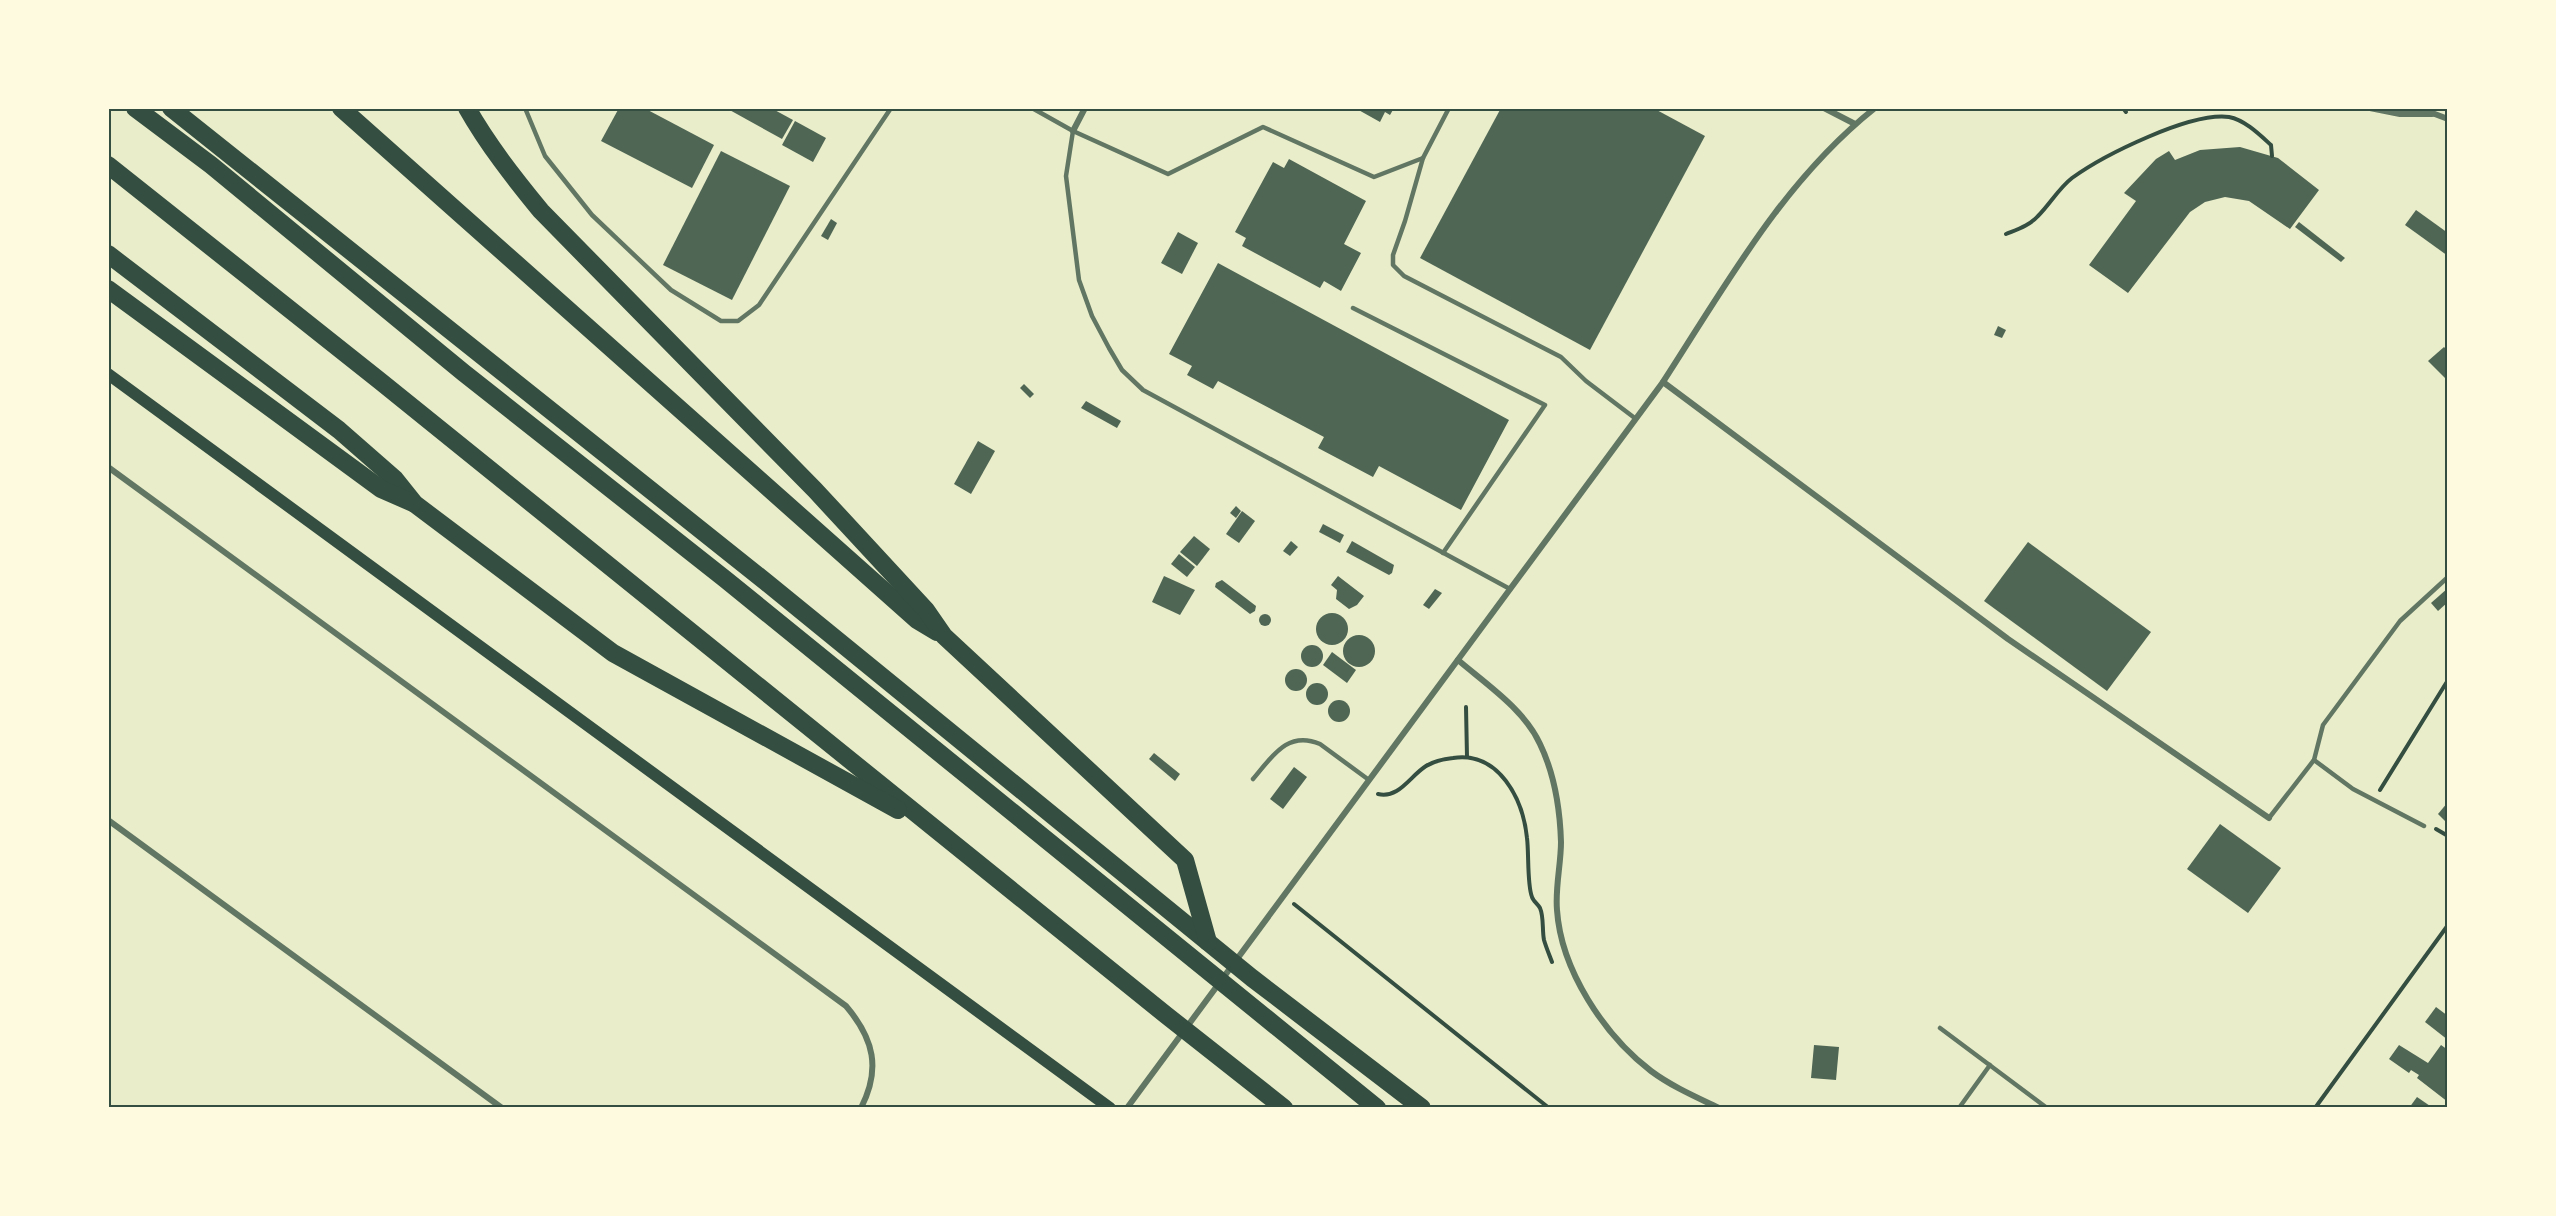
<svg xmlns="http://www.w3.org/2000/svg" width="2556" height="1216" font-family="'Source Sans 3',sans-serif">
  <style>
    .building { fill: #4f6655 }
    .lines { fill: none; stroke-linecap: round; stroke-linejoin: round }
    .path { stroke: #344e41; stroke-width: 4 }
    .service { stroke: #617663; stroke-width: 4.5 }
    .minor { stroke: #617663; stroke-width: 6 }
    .secondary { stroke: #344e41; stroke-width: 12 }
    .motorway { stroke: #344e41; stroke-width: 18 }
    .neatline { fill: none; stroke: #344e41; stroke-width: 2 }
  </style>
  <rect width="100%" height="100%" fill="#e9edc9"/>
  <!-- building -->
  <g class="building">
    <polygon points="619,108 644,108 714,145 692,188 601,141"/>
    <polygon points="726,108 771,108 793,120 782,139"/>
    <polygon points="1355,108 1394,108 1390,115 1385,112 1380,122"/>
    <polygon points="1501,108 1653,108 1705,136 1590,350 1420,258"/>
    <polygon points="795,121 826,138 813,162 782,145"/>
    <polygon points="2240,147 2278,158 2319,190 2290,229 2249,201 2225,197 2205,202 2190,212 2128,293 2089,265 2136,201 2124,193 2156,159 2169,151 2175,160 2200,150"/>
    <polygon points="721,151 790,186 732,300 663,265"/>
    <polygon points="1289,159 1366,201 1344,244 1361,253 1341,291 1324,281 1320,288 1242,246 1246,238 1235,232 1273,162 1284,168"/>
    <polygon points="2416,210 2448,233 2448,256 2405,225"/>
    <polygon points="831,219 837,223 828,240 821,236"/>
    <polygon points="2299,222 2345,258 2341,262 2295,227"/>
    <polygon points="1178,232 1198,243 1182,274 1161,263"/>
    <polygon points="1218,263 1509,420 1461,510 1379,466 1373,477 1318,448 1324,437 1218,381 1213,389 1187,375 1192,366 1169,354"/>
    <polygon points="1998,326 2006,330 2002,338 1994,335"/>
    <polygon points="2444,347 2448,351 2448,381 2428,361"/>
    <polygon points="1024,384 1034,394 1030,398 1020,388"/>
    <polygon points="1086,401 1121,421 1117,428 1081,408"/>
    <polygon points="978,441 995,451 971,494 954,484"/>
    <polygon points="1236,506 1241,511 1236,518 1230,513"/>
    <polygon points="1242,511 1255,521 1239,543 1226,534"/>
    <polygon points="1323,524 1344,535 1340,543 1319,532"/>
    <polygon points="1194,536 1210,549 1197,566 1180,552"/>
    <polygon points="1291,541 1298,547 1290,556 1283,551"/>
    <polygon points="1352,541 1394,565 1392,573 1389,575 1346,552"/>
    <polygon points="2028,542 2151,632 2107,691 1984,601"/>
    <polygon points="1179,554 1195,567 1187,577 1171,564"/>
    <polygon points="1164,576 1195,590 1180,615 1152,602"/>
    <polygon points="1338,576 1364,596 1357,605 1349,609 1336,599 1337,590 1331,585"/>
    <polygon points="1222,580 1256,606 1255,611 1250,614 1215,587 1216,583"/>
    <polygon points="2448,588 2448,602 2438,611 2431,603"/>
    <polygon points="1435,589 1442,593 1429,609 1423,605"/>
    <circle cx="1332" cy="629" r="16"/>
    <circle cx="1265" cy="620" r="6"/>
    <circle cx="1359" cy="651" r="16"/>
    <circle cx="1312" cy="656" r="11"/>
    <polygon points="1332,652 1356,670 1347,683 1323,665"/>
    <circle cx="1296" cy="680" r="11"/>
    <circle cx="1317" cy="694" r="11"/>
    <circle cx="1339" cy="711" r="11"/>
    <polygon points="1154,753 1180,774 1175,781 1149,759"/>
    <polygon points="1294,767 1307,777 1283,809 1270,799"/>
    <polygon points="2448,802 2448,817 2445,821 2438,814"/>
    <polygon points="2220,824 2281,868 2248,913 2187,869"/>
    <polygon points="2436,1007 2448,1016 2448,1040 2425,1022"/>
    <polygon points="1814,1045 1839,1047 1836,1080 1811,1078"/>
    <polygon points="2399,1045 2428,1063 2441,1045 2448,1050 2448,1102 2417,1078 2419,1075 2411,1070 2409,1073 2389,1059"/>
    <polygon points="2417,1097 2433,1108 2409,1108"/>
  </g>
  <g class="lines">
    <!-- path -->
    <g class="path">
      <polyline points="2123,108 2126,112"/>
      <path d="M2006 234C2018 229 2030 225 2038 216 2050 204 2059 188 2072 178 2104 155 2190 112 2229 117 2245 120 2260 135 2271 145L2272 156"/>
      <polyline points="1466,707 1467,757"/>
      <polyline points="2380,790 2448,680"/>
      <path d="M1378 794C1399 799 1410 776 1426 766 1434 761 1444 759 1453 758 1499 751 1523 799 1527 838 1529 853 1527 885 1532 897 1533 901 1538 904 1540 908 1544 917 1542 930 1544 940 1546 947 1549 954 1552 962"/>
      <polyline points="2436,829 2448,836"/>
      <polyline points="1294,904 1549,1108"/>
      <polyline points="2315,1108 2448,925"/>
    </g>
    <!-- service -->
    <g class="service">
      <polyline points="525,108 545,156 592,215 671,290 721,321 738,321 759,305 891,108"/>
      <polyline points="1032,108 1073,131 1168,174 1263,127 1374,177 1423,158"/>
      <polyline points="1449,108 1423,158 1405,221 1393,255 1393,265 1404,276 1561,357 1586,381 1636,419"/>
      <polyline points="1073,131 1066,176 1079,280 1092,316 1109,348 1122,370 1143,390 1510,589"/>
      <polyline points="1353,308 1545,405 1443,553"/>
      <polyline points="2314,760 2353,789 2424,826"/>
      <path d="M1253 779C1272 757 1287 730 1320 744L1369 780"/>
      <polyline points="2269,818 2314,760 2323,725 2400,621 2448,577"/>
      <polyline points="1940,1028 2047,1108"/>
      <polyline points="1959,1108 1990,1065"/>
    </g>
    <!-- minor -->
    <g class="minor">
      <polyline points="1824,108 1855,124"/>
      <polyline points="2370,108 2400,114 2432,114"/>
      <polyline points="2419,108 2448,119"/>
      <polyline points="1073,131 1085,108"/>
      <polyline points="1663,382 2008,639 2269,818"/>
      <path d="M108 467 846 1006C874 1039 881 1069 861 1108"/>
      <path d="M1458 660C1486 684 1524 709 1540 744 1554 773 1560 810 1561 842 1561 864 1555 888 1557 910 1561 970 1604 1035 1651 1071 1671 1086 1696 1097 1719 1108"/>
      <polyline points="108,820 502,1108"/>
      <path d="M1127 1108 1663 382C1726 285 1783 181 1875 108"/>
    </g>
    <!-- secondary -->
    <polyline class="secondary" points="108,374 1110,1108"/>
    <!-- motorway -->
    <g class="motorway">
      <polyline points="135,108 211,165 464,373 725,579 1377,1108"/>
      <polyline points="171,108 766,582 1252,978 1422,1108"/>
      <polyline points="341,108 917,620 937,632"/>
      <path d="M467 108C488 145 514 178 541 211L815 490 926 610 944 636 1185 860 1208 942"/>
      <polyline points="108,165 380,381 1166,1015 1284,1108"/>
      <polyline points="108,254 339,430 395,479 415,504 613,653 898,810"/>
      <polyline points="108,289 381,489 413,503"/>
    </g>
  </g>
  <!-- border -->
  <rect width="2556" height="1216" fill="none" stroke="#fefae0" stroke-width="219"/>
  <rect x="110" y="110" width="2336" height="996" class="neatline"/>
</svg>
